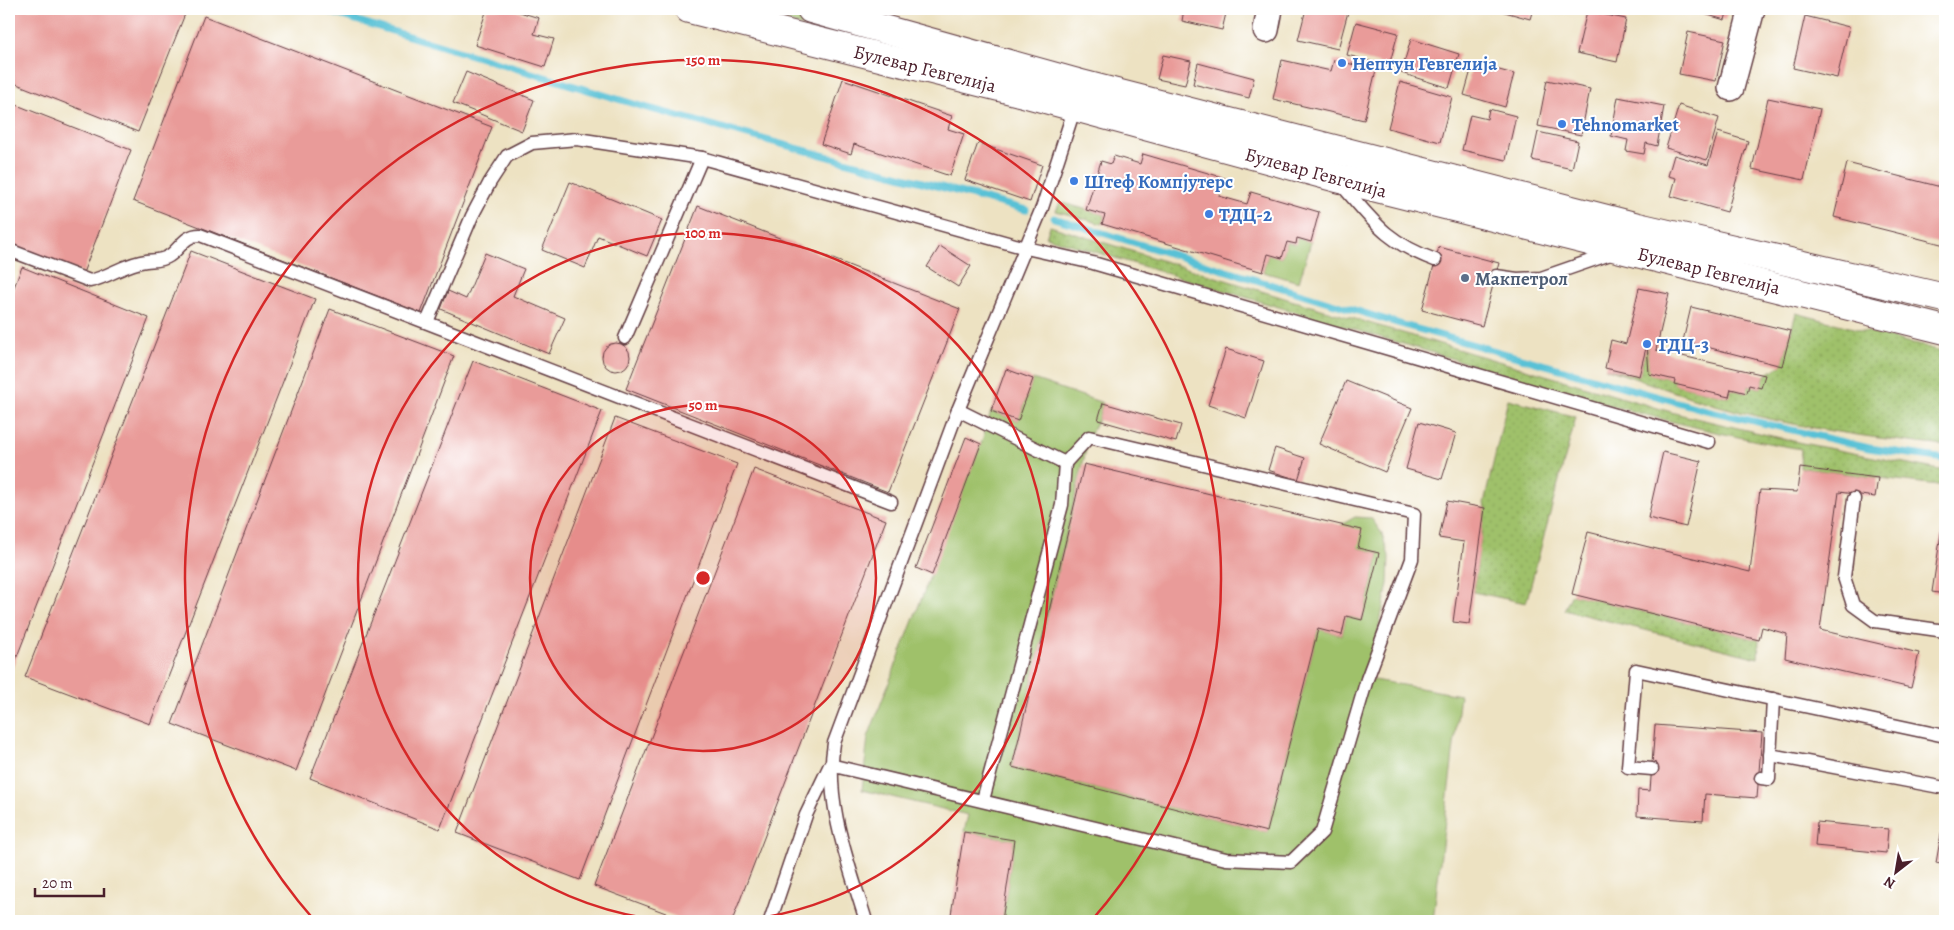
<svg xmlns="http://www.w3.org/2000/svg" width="1954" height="930" font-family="Alegreya,serif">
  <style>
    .grass { fill: url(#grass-dots); stroke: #74704a }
    .park { fill: #9fc16a; stroke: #74704a }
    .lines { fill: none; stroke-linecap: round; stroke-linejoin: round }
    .stream { stroke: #59c1d6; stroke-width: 7 }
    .building { fill: #e99b99 }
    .service-casing { stroke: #623c42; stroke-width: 15 }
    .minor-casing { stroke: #623c42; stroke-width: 28 }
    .secondary-casing { stroke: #623c42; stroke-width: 30 }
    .service { stroke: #fff; stroke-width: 12 }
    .minor { stroke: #fff; stroke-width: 25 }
    .secondary { stroke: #fff; stroke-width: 28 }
    .ring { fill: none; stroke: #d62828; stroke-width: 2.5 }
    .shop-dot { fill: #3f7fe0; stroke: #fff; stroke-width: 2 }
    .service-dot { fill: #5c6f8a; stroke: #fff; stroke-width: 2 }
    .labels { text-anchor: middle; stroke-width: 4; stroke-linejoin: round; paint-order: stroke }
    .shop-label { font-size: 19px; font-weight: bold; fill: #366cbe; stroke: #fff; text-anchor: start }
    .street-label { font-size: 19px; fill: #4a1f2b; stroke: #fff }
    .service-label { font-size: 19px; font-weight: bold; fill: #4e5e75; stroke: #fff; text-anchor: start }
    .centre { fill: #d62828; stroke: #fff; stroke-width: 2.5 }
    .ring-label { font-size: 15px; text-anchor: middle; font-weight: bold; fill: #d62828; stroke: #fff; stroke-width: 4; stroke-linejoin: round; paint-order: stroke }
  </style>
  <defs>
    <pattern id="grass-dots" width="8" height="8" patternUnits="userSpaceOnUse" patternTransform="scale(1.25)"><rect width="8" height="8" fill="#9fc16a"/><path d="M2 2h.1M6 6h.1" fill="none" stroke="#8aa55c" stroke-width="1.8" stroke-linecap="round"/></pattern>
  </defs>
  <rect width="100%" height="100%" fill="#fff"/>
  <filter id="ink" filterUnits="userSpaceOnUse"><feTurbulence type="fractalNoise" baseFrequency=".02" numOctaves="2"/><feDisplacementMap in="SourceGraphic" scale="10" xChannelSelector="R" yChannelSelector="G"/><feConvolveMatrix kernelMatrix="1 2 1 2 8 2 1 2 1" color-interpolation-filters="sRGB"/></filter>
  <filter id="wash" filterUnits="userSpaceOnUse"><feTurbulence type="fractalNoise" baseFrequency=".0096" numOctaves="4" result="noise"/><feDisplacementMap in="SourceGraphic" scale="20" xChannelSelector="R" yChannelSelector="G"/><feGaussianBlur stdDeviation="1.12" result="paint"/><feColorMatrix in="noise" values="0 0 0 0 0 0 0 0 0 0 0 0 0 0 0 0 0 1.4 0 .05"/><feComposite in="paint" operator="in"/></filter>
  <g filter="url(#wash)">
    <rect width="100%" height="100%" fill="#ede2c2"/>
    <!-- grass -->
    <g class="grass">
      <polygon points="738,9 775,9 1020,74 1017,84"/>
      <polygon points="1060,202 1105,215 1102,224 1056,211"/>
      <path d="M1050 226 1294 301 1678 414 1802 443 1945 471V486L1800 468 1801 449C1682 429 1566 393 1450 358 1315 318 1181 278 1046 237Z"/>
      <path d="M1796 313 1945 352V446C1882 439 1819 431 1757 416 1705 404 1655 385 1605 368L1639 376 1647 344 1650 374 1675 380V384L1728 397 1731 389 1746 393 1749 385 1761 388 1765 375 1782 365Z"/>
      <polygon points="1508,399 1576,417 1526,603 1473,592 1485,508 1484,503"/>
      <polygon points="1572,594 1759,640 1758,658 1564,610"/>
    </g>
    <!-- park -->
    <g class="park">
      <polygon points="1297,238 1311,242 1299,282 1263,272 1268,254 1282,258 1287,242 1295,244"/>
      <polygon points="1033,379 1103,403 1098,420 1089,437 1012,767 1267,832 1318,629 1342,635 1346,616 1362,620 1379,553 1358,548 1341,525 1355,517 1371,518 1381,532 1389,556 1388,584 1368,679 1460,695 1433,921 1002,921 1014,840 964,832 968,815 862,790 868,737 981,444 991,411 1018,421"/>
    </g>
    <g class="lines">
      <!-- stream -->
      <g class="stream">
        <polyline points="319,9 644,107 1026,210"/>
        <polyline points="1054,218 1400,324 1702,409 1869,448 1945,459"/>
      </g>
    </g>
    <g id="blocks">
      <!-- building -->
      <g class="building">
        <polygon points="9,9 187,9 138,132 9,81"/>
        <polygon points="487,9 510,9 539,18 534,34 554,39 545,67 475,45"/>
        <polygon points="1184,9 1227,9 1222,30 1182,21"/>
        <polygon points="1306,9 1336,9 1348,12 1338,49 1298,40"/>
        <polygon points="1494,9 1533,9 1530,19"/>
        <polygon points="1687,9 1728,9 1725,20"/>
        <polygon points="1587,11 1626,19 1617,62 1577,53"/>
        <polygon points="204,16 492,127 421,313 133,201"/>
        <polygon points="1805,16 1849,27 1837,78 1793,68"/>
        <polygon points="1356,22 1398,33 1389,66 1347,55"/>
        <polygon points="1688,32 1725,40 1716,81 1679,74"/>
        <polygon points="1411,39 1459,54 1449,88 1401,73"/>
        <polygon points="1163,55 1191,61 1185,85 1157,79"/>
        <polygon points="1282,60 1331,71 1334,60 1376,70 1364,120 1273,99"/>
        <polygon points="1198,63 1254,78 1249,98 1193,84"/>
        <polygon points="1473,63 1514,74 1505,107 1464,95"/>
        <polygon points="466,72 534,100 522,131 453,103"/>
        <polygon points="843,79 952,116 948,129 964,134 950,176 854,144 851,154 821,144"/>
        <polygon points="1547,80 1590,89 1581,135 1538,126"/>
        <polygon points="1400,82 1452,97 1440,142 1388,128"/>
        <polygon points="1618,97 1664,106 1657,146 1646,143 1644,154 1626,151 1628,140 1611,136"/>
        <polygon points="1768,98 1820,109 1804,180 1752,169"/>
        <polygon points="9,102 131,150 83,273 9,245"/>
        <polygon points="1679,105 1719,118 1707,160 1666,148"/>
        <polygon points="1489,109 1516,116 1506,160 1462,150 1470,115 1487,119"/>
        <polygon points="1538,132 1578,141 1572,169 1532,160"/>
        <polygon points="1718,132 1748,141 1727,212 1671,196 1676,178 1668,176 1674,155 1708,165"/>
        <polygon points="978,143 1042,165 1030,202 965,180"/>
        <polygon points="1143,154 1225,178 1219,196 1247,204 1251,192 1319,212 1311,242 1297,238 1296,244 1287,242 1282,258 1268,254 1263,272 1102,224 1105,215 1086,210 1101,161 1111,164 1114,156 1140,164"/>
        <polygon points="1847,163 1945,188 1945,245 1834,217"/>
        <polygon points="570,182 662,220 647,256 598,236 585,268 542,250"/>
        <polygon points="698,206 960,309 888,492 626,389"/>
        <polygon points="940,246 971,266 958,287 927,267"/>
        <polygon points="1439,247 1499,263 1482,326 1422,310"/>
        <polygon points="191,251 315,299 150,724 25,677"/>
        <polygon points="485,253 524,269 513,296 565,318 549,354 441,309 448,291 466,299"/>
        <polygon points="22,267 149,318 9,677 9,300"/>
        <polygon points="1639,288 1669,294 1656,350 1765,375 1761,388 1749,385 1747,393 1731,389 1729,397 1674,384 1675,380 1649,374 1647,344 1639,376 1605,368 1611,340 1626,344"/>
        <polygon points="1691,307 1791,331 1782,366 1683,341"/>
        <polygon points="330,309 454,356 296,771 172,724"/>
        <circle cx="616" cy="357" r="14"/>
        <polygon points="1226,349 1264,361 1246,418 1208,405"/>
        <polygon points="473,361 602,411 440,829 310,778"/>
        <polygon points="1006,369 1033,379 1018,421 991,411"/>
        <polygon points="1346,381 1412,408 1385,472 1319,444"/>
        <polygon points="1103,403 1181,425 1176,442 1098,420"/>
        <polygon points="615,418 737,464 580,880 457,833"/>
        <polygon points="1419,422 1456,433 1442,479 1406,469"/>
        <polygon points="966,437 981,444 932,575 916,568"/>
        <polygon points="1275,448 1305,458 1298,480 1268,470"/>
        <polygon points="1663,452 1701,461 1686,527 1648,518"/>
        <polygon points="1084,464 1362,530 1358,548 1379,553 1362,620 1346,616 1342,635 1318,629 1267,832 1012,767"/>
        <polygon points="1800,468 1878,478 1875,497 1839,492 1820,630 1919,653 1911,688 1785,658 1787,634 1762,627 1759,640 1572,594 1588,532 1750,572 1760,490 1797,492"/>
        <polygon points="754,469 886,520 732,921 687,921 594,886"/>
        <polygon points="1447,501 1485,508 1469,624 1453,622 1464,542 1439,538"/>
        <polygon points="1944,514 1945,515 1945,594 1932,592"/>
        <polygon points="1655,725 1762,733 1757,798 1705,794 1703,821 1637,816 1638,790 1650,791"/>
        <polygon points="1944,817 1945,817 1945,865 1936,863"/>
        <polygon points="1817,822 1888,829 1886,853 1815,846"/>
        <polygon points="964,832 1014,840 1002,921 950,921"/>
      </g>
    </g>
  </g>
  <g filter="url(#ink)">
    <use href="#blocks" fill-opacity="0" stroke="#623c42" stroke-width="1"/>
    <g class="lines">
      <defs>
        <g id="service">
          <path d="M1341 184C1374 222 1386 242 1435 260"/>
          <path d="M9 250 90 281C109 277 126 263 146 261 154 260 162 261 169 256 181 248 184 235 200 235L891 502"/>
          <polyline points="1496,276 1517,279 1541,278 1616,252"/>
          <polyline points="427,322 472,216 490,182 507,156 532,143 577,139 702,158"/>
          <polyline points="625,338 702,158 1026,248 1093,263 1709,442"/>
          <polyline points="1854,499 1844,577 1853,605 1875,621 1945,631"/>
          <polyline points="1770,755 1945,788"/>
          <polyline points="1652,769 1628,767 1636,670 1945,736"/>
          <polyline points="1761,778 1769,779 1773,699"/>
          <polyline points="983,800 1062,505 1065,463"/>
          <polyline points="770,921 806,815 830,765 1226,859 1291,862 1322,832 1367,679 1412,559 1414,514 1089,437 1065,463 958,410"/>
          <path d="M866 921C849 864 824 803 834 743L958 410 1042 208 1076 104"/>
        </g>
        <g id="minor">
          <polyline points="1266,30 1270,9"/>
          <polyline points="1731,88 1752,9"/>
        </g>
        <g id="secondary">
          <polyline points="689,9 1023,93 1337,178 1945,330"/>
          <polyline points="811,9 1081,84 1638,227 1945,298"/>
        </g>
      </defs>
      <!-- service casing -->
      <use href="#service" class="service-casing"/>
      <!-- minor casing -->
      <use href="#minor" class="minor-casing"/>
      <!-- secondary casing -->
      <use href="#secondary" class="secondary-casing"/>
      <!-- service -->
      <use href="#service" class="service"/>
      <!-- minor -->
      <use href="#minor" class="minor"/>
      <!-- secondary -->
      <use href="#secondary" class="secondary"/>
    </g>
  </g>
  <!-- distance rings -->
  <circle cx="703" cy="578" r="173" fill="#d62828" fill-opacity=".12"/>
  <g class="ring">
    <circle cx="703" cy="578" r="173"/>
    <path d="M667 921A345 345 0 1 1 739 921"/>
    <path d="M315 921A518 518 0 1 1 1091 921"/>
  </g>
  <!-- markers -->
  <g class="shop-dot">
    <circle cx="1342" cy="63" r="5"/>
    <circle cx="1562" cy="124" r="5"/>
    <circle cx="1074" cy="181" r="5"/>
    <circle cx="1209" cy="214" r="5"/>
    <circle cx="1647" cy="344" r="5"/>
  </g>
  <circle class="service-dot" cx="1465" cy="278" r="5"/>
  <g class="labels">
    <!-- shop labels -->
    <g class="shop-label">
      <text x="1352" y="70">Нептун Гевгелија</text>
      <text x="1572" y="131">Tehnomarket</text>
      <text x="1084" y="188">Штеф Компјутерс</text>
      <text x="1219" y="221">ТДЦ-2</text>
      <text x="1657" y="351">ТДЦ-3</text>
    </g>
    <!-- street labels -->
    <g class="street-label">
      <text transform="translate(925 68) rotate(14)" y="7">Булевар Гевгелија</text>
      <text transform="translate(1316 172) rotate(15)" y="7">Булевар Гевгелија</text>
      <text transform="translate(1709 270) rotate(14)" y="7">Булевар Гевгелија</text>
    </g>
    <!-- service labels -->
    <g class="service-label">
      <text x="1475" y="285">Макпетрол</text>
    </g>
  </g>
  <circle cx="703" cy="578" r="8" class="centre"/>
  <g class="ring-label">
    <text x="703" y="65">150 m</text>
    <text x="703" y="238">100 m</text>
    <text x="703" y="410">50 m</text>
  </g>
  <!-- margin -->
  <rect width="1954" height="930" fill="none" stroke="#fff" stroke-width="30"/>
  <!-- north arrow -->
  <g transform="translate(1896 872) rotate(211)" stroke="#ffffff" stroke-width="4" paint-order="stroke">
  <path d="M0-4L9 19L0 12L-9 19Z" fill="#4a1f2b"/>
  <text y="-8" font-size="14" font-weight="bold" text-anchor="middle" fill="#4a1f2b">N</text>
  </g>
  <!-- scale -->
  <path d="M35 888v8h69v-8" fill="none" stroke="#4a1f2b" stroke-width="2.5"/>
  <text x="42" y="888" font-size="15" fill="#4a1f2b" stroke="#ffffff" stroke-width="4" paint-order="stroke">20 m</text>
</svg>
